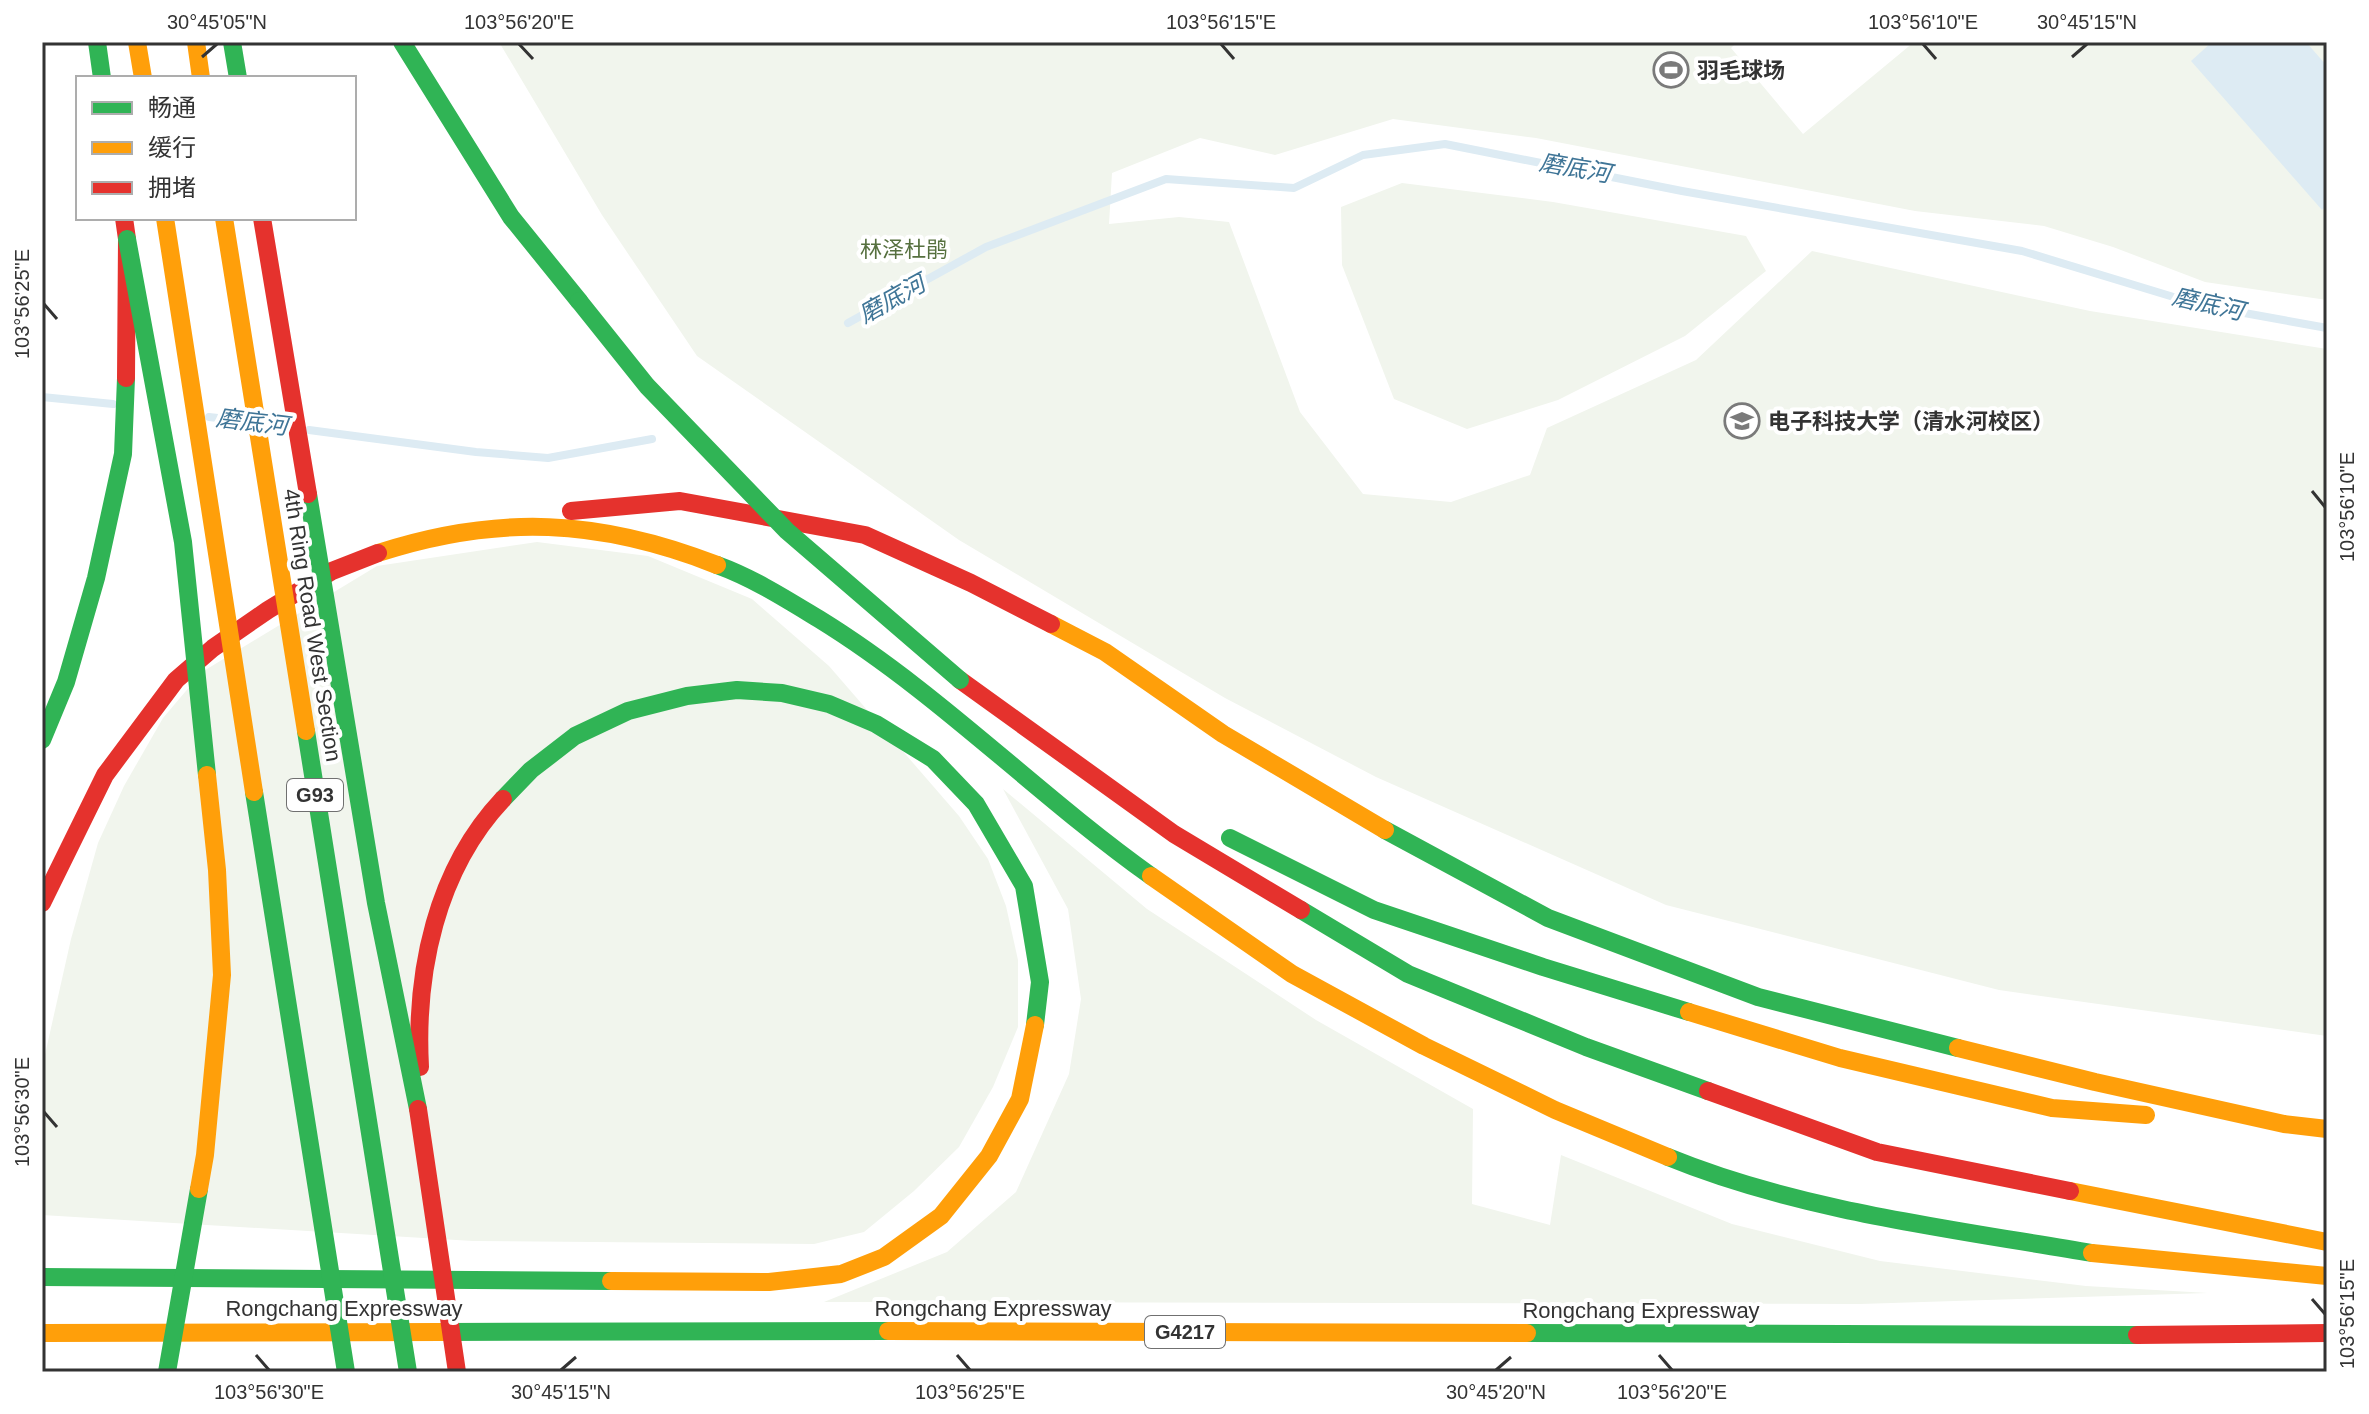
<svg xmlns="http://www.w3.org/2000/svg" width="2369" height="1414" font-family="Helvetica,'Noto Sans SC',sans-serif">
  <style>
    .green { fill: #f1f5ed }
    .water { fill: #ddebf3 }
    .lines { fill: none; stroke-linecap: round; stroke-linejoin: round }
    .stream { stroke: #ddebf3; stroke-width: 8 }
    .fast { stroke: #30b455; stroke-width: 18 }
    .slow { stroke: #ff9f0a; stroke-width: 18 }
    .jam { stroke: #e5322d; stroke-width: 18 }
    .fast-bridge { stroke: #30b455; stroke-width: 18 }
    .slow-bridge { stroke: #ff9f0a; stroke-width: 18 }
    .jam-bridge { stroke: #e5322d; stroke-width: 18 }
    .ticks { fill: none; stroke: #333; stroke-width: 3 }
    .labels { text-anchor: middle; stroke-width: 8; stroke-linejoin: round; paint-order: stroke }
    .shield { fill: #fff; stroke: #707070; stroke-width: 2 }
    .shield-label { font-size: 20px; font-weight: bold; fill: #333 }
    .poi-label { font-size: 22px; font-weight: bold; fill: #333; stroke: #fff; text-anchor: start }
    .park-label { font-size: 22px; fill: #56703f; stroke: #fff }
    .street-label { font-size: 22px; fill: #333; stroke: #fff }
    .water-label { font-size: 24px; font-style: italic; fill: #3f7597; stroke: #fff }
    .neatline { fill: none; stroke: #333; stroke-width: 3 }
    .ticks-label { font-size: 20px; text-anchor: middle; fill: #333 }
  </style>
  <rect width="100%" height="100%" fill="#fff"/>
  <!-- green -->
  <g class="green">
    <polygon points="499,42 1737,42 1731,48 1803,134 1914,42 2327,42 2327,300 2205,282 2113,247 2044,226 1915,211 1536,138 1393,119 1275,155 1200,138 1112,173 1109,224 1179,217 1229,222 1300,412 1363,494 1451,502 1530,475 1547,428 1696,360 1812,251 2090,311 2327,349 2327,1036 1999,990 1666,905 1376,777 1225,698 959,540 697,356 602,215"/>
    <polygon points="1402,183 1553,202 1746,236 1766,271 1685,336 1558,400 1467,429 1394,399 1342,265 1341,207"/>
    <polygon points="537,542 648,556 752,599 829,666 959,816 988,859 1006,906 1018,960 1018,1027 993,1087 959,1147 914,1191 864,1232 814,1244 473,1241 42,1215 42,1068 71,939 98,843 124,786 163,718 202,672 377,566"/>
    <polygon points="1003,789 1147,909 1316,1020 1473,1109 1472,1204 1550,1225 1561,1155 1732,1224 1880,1261 2086,1286 2208,1293 1860,1304 824,1302 947,1252 1016,1192 1069,1074 1081,999 1068,909"/>
  </g>
  <!-- water -->
  <polygon class="water" points="2212,42 2306,42 2327,66 2327,205 2322,210 2191,61"/>
  <g class="lines">
    <!-- stream -->
    <g class="stream">
      <polyline points="848,323 986,247 1166,179 1294,188 1363,155 1445,144 1682,191 2022,251 2200,305 2327,328"/>
      <polyline points="42,397 113,404"/>
      <polyline points="209,417 244,421"/>
      <polyline points="309,430 476,452 548,458 652,439"/>
    </g>
    <!-- fast -->
    <g class="fast">
      <polyline points="97,42 102,78"/>
      <polyline points="232,42 238,78"/>
      <polyline points="402,42 511,217 579,301"/>
      <path d="M717 565C753 578 786 599 819 619 939 693 1036 794 1151 876"/>
      <polyline points="42,740 66,682 96,578 123,454 126,378"/>
      <polyline points="503,799 531,770 575,736 628,711 687,696 737,690 782,693 829,704 876,724 933,759 976,804 1024,886 1040,982 1035,1025"/>
      <polyline points="1385,830 1548,918 1758,997 1958,1048"/>
      <polyline points="1230,838 1374,910 1543,967 1689,1012"/>
      <polyline points="1301,910 1408,974 1586,1047 1708,1091"/>
      <path d="M1668 1157C1800 1211 1952 1229 2092 1253"/>
      <polyline points="42,1277 611,1281"/>
      <polyline points="443,1332 888,1331"/>
      <polyline points="1527,1333 2137,1335"/>
    </g>
    <!-- slow -->
    <g class="slow">
      <polyline points="137,42 143,78"/>
      <polyline points="196,42 201,78"/>
      <path d="M378 553C498 514 600 519 717 565"/>
      <polyline points="1051,624 1105,652 1223,734 1385,830"/>
      <polyline points="1151,876 1292,974 1424,1046 1555,1110 1668,1157"/>
      <polyline points="1689,1012 1840,1058 2052,1108 2146,1115"/>
      <polyline points="1958,1048 2095,1082 2284,1124 2327,1129"/>
      <polyline points="2070,1191 2327,1242"/>
      <polyline points="2092,1253 2327,1276"/>
      <polyline points="611,1281 769,1282 841,1274 884,1257 941,1216 989,1156 1020,1099 1035,1025"/>
      <polyline points="888,1331 1527,1333"/>
      <polyline points="42,1333 443,1332"/>
    </g>
    <!-- jam -->
    <g class="jam">
      <polyline points="124,218 127,239 126,378"/>
      <polyline points="571,511 680,501 865,535 971,583 1051,624"/>
      <polyline points="960,680 1174,834 1301,910"/>
      <polyline points="42,903 105,775 176,680 213,648 268,610 332,571 378,553"/>
      <path d="M420 1067C415 972 436 870 503 799"/>
      <polyline points="1708,1091 1877,1152 2070,1191"/>
      <polyline points="2137,1335 2327,1333"/>
    </g>
    <!-- fast-bridge -->
    <g class="fast-bridge">
      <polyline points="127,239 183,542 207,775"/>
      <polyline points="579,301 647,386 787,531 960,680"/>
      <polyline points="308,494 376,903 418,1109"/>
      <polyline points="306,731 408,1372"/>
      <polyline points="254,792 346,1372"/>
      <polyline points="167,1372 199,1189"/>
    </g>
    <!-- slow-bridge -->
    <g class="slow-bridge">
      <polyline points="165,218 254,792"/>
      <polyline points="224,218 306,731"/>
      <polyline points="199,1189 205,1155 222,975 217,870 207,775"/>
    </g>
    <!-- jam-bridge -->
    <g class="jam-bridge">
      <polyline points="262,218 308,494"/>
      <polyline points="418,1109 457,1372"/>
    </g>
  </g>
  <!-- ticks -->
  <path class="ticks" d="M519 44 533 59M1221 44 1234 59M1923 44 1936 59M202 57 217 44M2072 57 2087 44M44 304 57 319M2312 491 2325 507M44 1112 57 1127M2312 1299 2325 1314M256 1355 269 1370M957 1355 970 1370M1659 1355 1672 1370M561 1370 576 1357M1496 1370 1511 1357"/>
  <!-- icons -->
  <defs>
    <symbol id="stadium-ring" viewBox="-11 -11 22 22"><circle r="9.5" fill="#fff" stroke="#7a7a7a" stroke-width="1.5"/><path d="M0-5a6.5 5 0 1 0 0 10a6.5 5 0 1 0 0-10ZM-3.5-1.8h7v3.6h-7Z" fill="#7a7a7a"/></symbol>
    <symbol id="university-ring" viewBox="-11 -11 22 22"><circle r="9.5" fill="#fff" stroke="#7a7a7a" stroke-width="1.5"/><path d="M0-5L7-2L0 1L-7-2ZM-4 1L0 2.5L4 1V4Q0 6-4 4Z" fill="#7a7a7a"/></symbol>
  </defs>
  <g fill-rule="evenodd">
    <use href="#stadium-ring" x="1651" y="50" width="40" height="40"/>
    <use href="#university-ring" x="1722" y="401" width="40" height="40"/>
  </g>
  <g class="labels">
    <!-- shield labels -->
    <g class="shield">
      <rect x="287" y="779" width="56" height="32" rx="6"/>
      <rect x="1145" y="1316" width="80" height="32" rx="6"/>
    </g>
    <g class="shield-label">
      <text x="315" y="802">G93</text>
      <text x="1185" y="1339">G4217</text>
    </g>
    <!-- poi labels -->
    <g class="poi-label">
      <text x="1697" y="78">羽毛球场</text>
      <text x="1768" y="429">电子科技大学（清水河校区）</text>
    </g>
    <!-- park labels -->
    <g class="park-label">
      <text x="904" y="257">林泽杜鹃</text>
    </g>
    <!-- street labels -->
    <g class="street-label">
      <text transform="translate(313 625) rotate(81)" y="8">4th Ring Road West Section</text>
      <text x="344" y="1316">Rongchang Expressway</text>
      <text x="993" y="1316">Rongchang Expressway</text>
      <text x="1641" y="1318">Rongchang Expressway</text>
    </g>
    <!-- water labels -->
    <g class="water-label">
      <text transform="translate(1575 168) rotate(10)" y="8">磨底河</text>
      <text transform="translate(892 299) rotate(-29)" y="8">磨底河</text>
      <text transform="translate(2208 304) rotate(13)" y="8">磨底河</text>
      <text transform="translate(252 422) rotate(7)" y="8">磨底河</text>
    </g>
  </g>
  <!-- border -->
  <rect width="2369" height="1414" fill="none" stroke="#ffffff" stroke-width="88"/>
  <!-- legend -->
  <rect x="76" y="76" width="280" height="144" fill="#ffffff" stroke="#adadad" stroke-width="2"/>
  <rect x="92" y="102" width="40" height="12" fill="#30b455" stroke="#adadad" stroke-width="2"/>
  <text x="148" y="116" font-size="24" fill="#333333">畅通</text>
  <rect x="92" y="142" width="40" height="12" fill="#ff9f0a" stroke="#adadad" stroke-width="2"/>
  <text x="148" y="156" font-size="24" fill="#333333">缓行</text>
  <rect x="92" y="182" width="40" height="12" fill="#e5322d" stroke="#adadad" stroke-width="2"/>
  <text x="148" y="196" font-size="24" fill="#333333">拥堵</text>
  <rect x="44" y="44" width="2281" height="1326" class="neatline"/>
  <g class="ticks-label">
    <text x="217" y="29">30°45'05"N</text>
    <text x="519" y="29">103°56'20"E</text>
    <text x="1221" y="29">103°56'15"E</text>
    <text x="1923" y="29">103°56'10"E</text>
    <text x="2087" y="29">30°45'15"N</text>
    <text transform="translate(22 304) rotate(-90)" y="7">103°56'25"E</text>
    <text transform="translate(2347 507) rotate(-90)" y="7">103°56'10"E</text>
    <text transform="translate(22 1112) rotate(-90)" y="7">103°56'30"E</text>
    <text transform="translate(2347 1314) rotate(-90)" y="7">103°56'15"E</text>
    <text x="269" y="1399">103°56'30"E</text>
    <text x="561" y="1399">30°45'15"N</text>
    <text x="970" y="1399">103°56'25"E</text>
    <text x="1496" y="1399">30°45'20"N</text>
    <text x="1672" y="1399">103°56'20"E</text>
  </g>
</svg>
